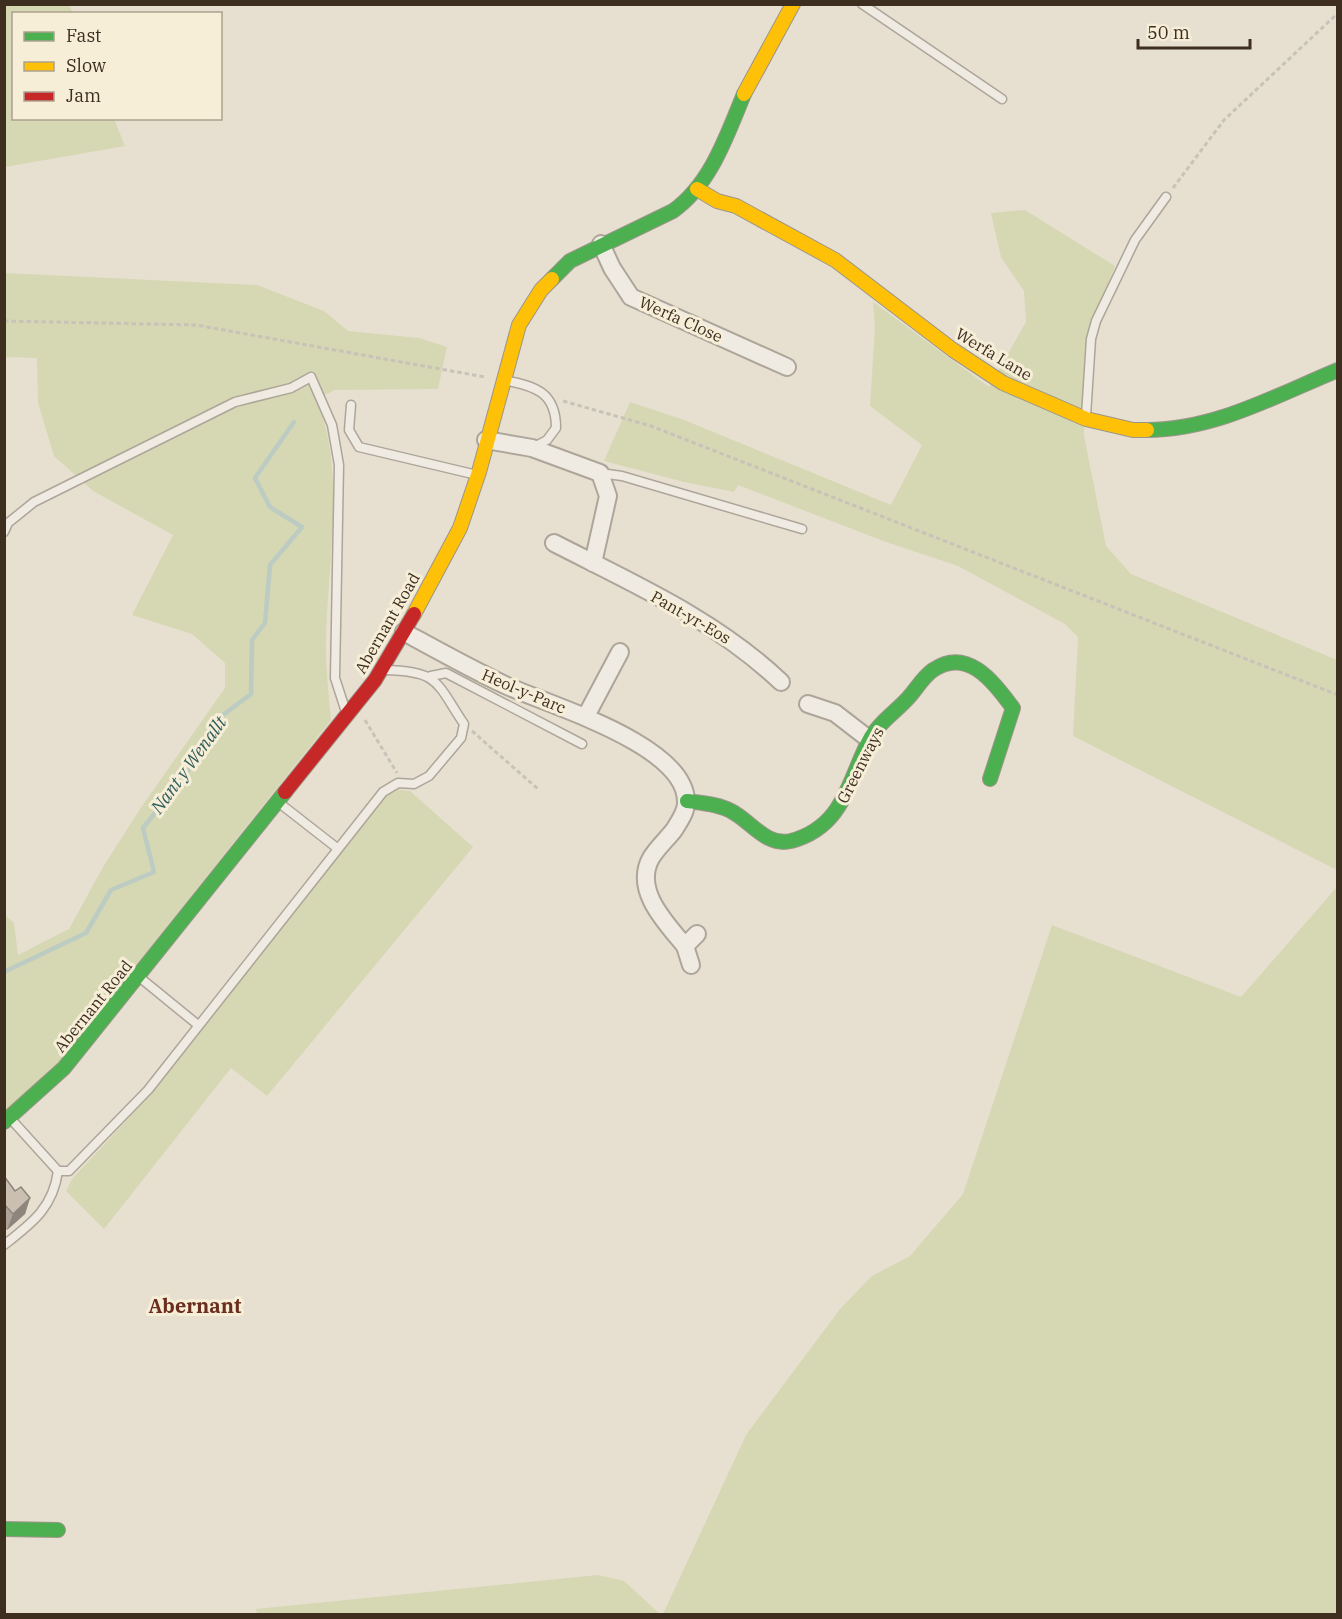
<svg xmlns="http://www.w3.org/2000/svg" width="1342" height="1619" font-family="'IBM Plex Serif',serif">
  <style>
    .green { fill: #d6d7b3 }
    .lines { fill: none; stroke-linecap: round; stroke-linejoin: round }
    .stream { stroke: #bcccc2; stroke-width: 4.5 }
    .lane-casing { stroke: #ada599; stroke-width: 11 }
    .street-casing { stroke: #ada599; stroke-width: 20 }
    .fast-casing { stroke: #9c958a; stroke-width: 16 }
    .slow-casing { stroke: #9c958a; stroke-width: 16 }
    .jam-casing { stroke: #9c958a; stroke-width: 16 }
    .path { stroke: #c8c2b9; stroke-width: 3; stroke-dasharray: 4.5 3; stroke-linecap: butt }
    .lane { stroke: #efebe3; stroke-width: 8 }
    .street { stroke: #efebe3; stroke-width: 16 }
    .fast { stroke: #4caf50; stroke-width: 14 }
    .slow { stroke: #ffc107; stroke-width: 14 }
    .jam { stroke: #c62828; stroke-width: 14 }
    .wall { fill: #afa499 }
    .shaded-wall { fill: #8e867d }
    .building { fill: #cbbfb2; stroke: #8e867d; stroke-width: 1.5 }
    .labels { text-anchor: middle; stroke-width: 6; stroke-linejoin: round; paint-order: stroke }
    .street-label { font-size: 16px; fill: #3d2e20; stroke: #f7eed8 }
    .water-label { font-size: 18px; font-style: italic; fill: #2f5d5a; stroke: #f7eed8 }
    .quarter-label { font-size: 20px; font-weight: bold; fill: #6b2e1e; stroke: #f7eed8 }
  </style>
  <rect width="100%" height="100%" fill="#e7e0d1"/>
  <!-- green -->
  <g class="green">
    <polygon points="5,4 69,5 73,13 14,14 14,118 114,119 125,146 5,167"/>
    <polygon points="1025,210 1115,266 1086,338 1084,436 1106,546 1131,574 1337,660 1337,870 1073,736 1078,637 1065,624 958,566 886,542 738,485 734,492 684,482 604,461 630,402 684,420 891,505 922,445 870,406 875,327 873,302 989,387 1026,322 1024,291 1001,257 991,213"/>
    <path d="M5 273 257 285 324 311 348 331 419 338 447 347 438 389 335 390 316 399C348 474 326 568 326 647 326 672 329 696 331 720L58 1063 5 1111V915L14 923 18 955 69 929 103 867 140 809 225 688V663L192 634 132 615 173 535 93 491 54 456 38 403 37 358 5 357Z"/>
    <polygon points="397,789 410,791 473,847 267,1096 231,1068 104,1229 66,1191 72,1179 152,1093 384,796"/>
    <polygon points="1337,887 1337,1614 663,1614 746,1435 840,1309 872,1276 910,1256 963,1194 1052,925 1241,997"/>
    <polygon points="598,1575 624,1581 660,1614 257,1614 256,1609"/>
  </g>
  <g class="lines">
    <!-- stream -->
    <polyline class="stream" points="4,972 86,933 111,890 154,872 143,828 185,775 223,715 251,694 252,640 265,623 270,565 302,527 270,507 255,478 294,422"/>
    <defs>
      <g id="lane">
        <polyline points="862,4 1002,99"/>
        <path d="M504 380C535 386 556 392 556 428L547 440 532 448"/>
        <polyline points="351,405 349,430 359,447 477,475"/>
        <polyline points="1086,416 1091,339 1096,321 1135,240 1166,197"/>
        <polyline points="600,473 622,476 802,529"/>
        <polyline points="4,532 8,523 34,502 235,402 291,388 311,377 332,425 339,465 335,678 346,712"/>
        <polyline points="431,676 446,673 582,744"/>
        <polyline points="278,802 337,848"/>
        <polyline points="138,976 198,1025"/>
        <path d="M10 1118 58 1171H69L148 1090 383 792 398 783 414 784 429 776 461 738 464 724C436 682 439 671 385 670"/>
        <path d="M4 1245C32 1223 53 1208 58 1171"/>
      </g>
      <g id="street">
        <polyline points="601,244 612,268 631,297 787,367"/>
        <polyline points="486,440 532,448 600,473 608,496 593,563"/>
        <path d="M554 543C634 584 716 620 781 682"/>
        <path d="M404 632C437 650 471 669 505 685 548 705 685 744 686 801 687 811 679 822 674 830 667 839 657 848 651 858 633 890 666 923 685 946"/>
        <polyline points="808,704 835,713 870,740"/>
        <polyline points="586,716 620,652"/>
        <polyline points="691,965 685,946 697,934"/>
      </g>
      <g id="fast">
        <path d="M552 279 570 261 673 211C711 184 727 135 744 94"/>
        <path d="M1147 430C1215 430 1277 395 1338 370"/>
        <path d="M687 801C702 803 718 804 731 811 751 821 766 847 791 841 846 826 848 778 871 737 881 720 897 711 909 697 917 688 923 677 933 670 968 646 994 683 1013 708L990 779"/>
        <polyline points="4,1122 64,1068 285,792"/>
        <polyline points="4,1529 58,1530"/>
      </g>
      <g id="slow">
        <polyline points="744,94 793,4"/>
        <polyline points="697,189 717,201 736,206 835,260 953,350 1003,383 1086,419 1133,430 1147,430"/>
        <polyline points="414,614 460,528 479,472 519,325 541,290 552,279"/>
      </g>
      <polyline id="jam" points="285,792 375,680 414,614"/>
    </defs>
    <!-- lane casing -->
    <use href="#lane" class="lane-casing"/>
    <!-- street casing -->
    <use href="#street" class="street-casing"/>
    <!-- fast casing -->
    <use href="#fast" class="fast-casing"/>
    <!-- slow casing -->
    <use href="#slow" class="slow-casing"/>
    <!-- jam casing -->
    <use href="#jam" class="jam-casing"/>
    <!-- path -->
    <g class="path">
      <polyline points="1173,188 1224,120 1338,13"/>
      <polyline points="4,321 196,325 485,377"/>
      <polyline points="563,401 651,426 1338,695"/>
      <polyline points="365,720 397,773"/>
      <polyline points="472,731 538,789"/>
    </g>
    <!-- lane -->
    <use href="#lane" class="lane"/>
    <!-- street -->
    <use href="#street" class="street"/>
    <!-- fast -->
    <use href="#fast" class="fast"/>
    <!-- slow -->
    <use href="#slow" class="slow"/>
    <!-- jam -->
    <use href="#jam" class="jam"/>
  </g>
  <!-- wall -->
  <polygon class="wall" points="4,1176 15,1191 30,1198 25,1214 7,1230 4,1227"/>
  <!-- shaded-wall -->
  <polygon class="shaded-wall" points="30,1198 25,1214 7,1230 13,1214"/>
  <!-- building -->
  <polygon class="building" points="4,1176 15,1191 21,1187 30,1198 13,1214 4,1204"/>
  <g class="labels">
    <!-- street labels -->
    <g class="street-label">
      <text transform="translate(681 319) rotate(24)" y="6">Werfa Close</text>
      <text transform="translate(994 354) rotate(31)" y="6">Werfa Lane</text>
      <text transform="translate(691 617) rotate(30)" y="6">Pant-yr-Eos</text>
      <text transform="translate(387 623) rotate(-60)" y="6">Abernant Road</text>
      <text transform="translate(524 691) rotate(23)" y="6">Heol-y-Parc</text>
      <text transform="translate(860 765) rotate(-63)" y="6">Greenways</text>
      <text transform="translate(93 1006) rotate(-51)" y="6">Abernant Road</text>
    </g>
    <!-- water labels -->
    <g class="water-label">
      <text transform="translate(189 765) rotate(-54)" y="6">Nant y Wenallt</text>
    </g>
    <!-- quarter labels -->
    <g class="quarter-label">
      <text x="195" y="1313">Abernant</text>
    </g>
  </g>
  <!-- border -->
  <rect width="1342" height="1619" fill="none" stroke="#3d2e20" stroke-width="12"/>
  <!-- legend -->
  <rect x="12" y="12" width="210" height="108" fill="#f7eed8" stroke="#ada18e" stroke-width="1.5"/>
  <rect x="24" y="32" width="30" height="9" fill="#4caf50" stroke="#ada18e" stroke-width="1.5"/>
  <text x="66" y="42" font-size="18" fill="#3d2e20">Fast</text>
  <rect x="24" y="62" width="30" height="9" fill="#ffc107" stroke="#ada18e" stroke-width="1.5"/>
  <text x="66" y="72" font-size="18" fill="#3d2e20">Slow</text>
  <rect x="24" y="92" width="30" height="9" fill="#c62828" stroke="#ada18e" stroke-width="1.5"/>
  <text x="66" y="102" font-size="18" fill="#3d2e20">Jam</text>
  <!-- scale -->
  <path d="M1138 39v9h112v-9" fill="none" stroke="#3d2e20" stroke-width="3"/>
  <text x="1147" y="39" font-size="18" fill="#3d2e20" stroke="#f7eed8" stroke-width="4.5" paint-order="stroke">50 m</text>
</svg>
